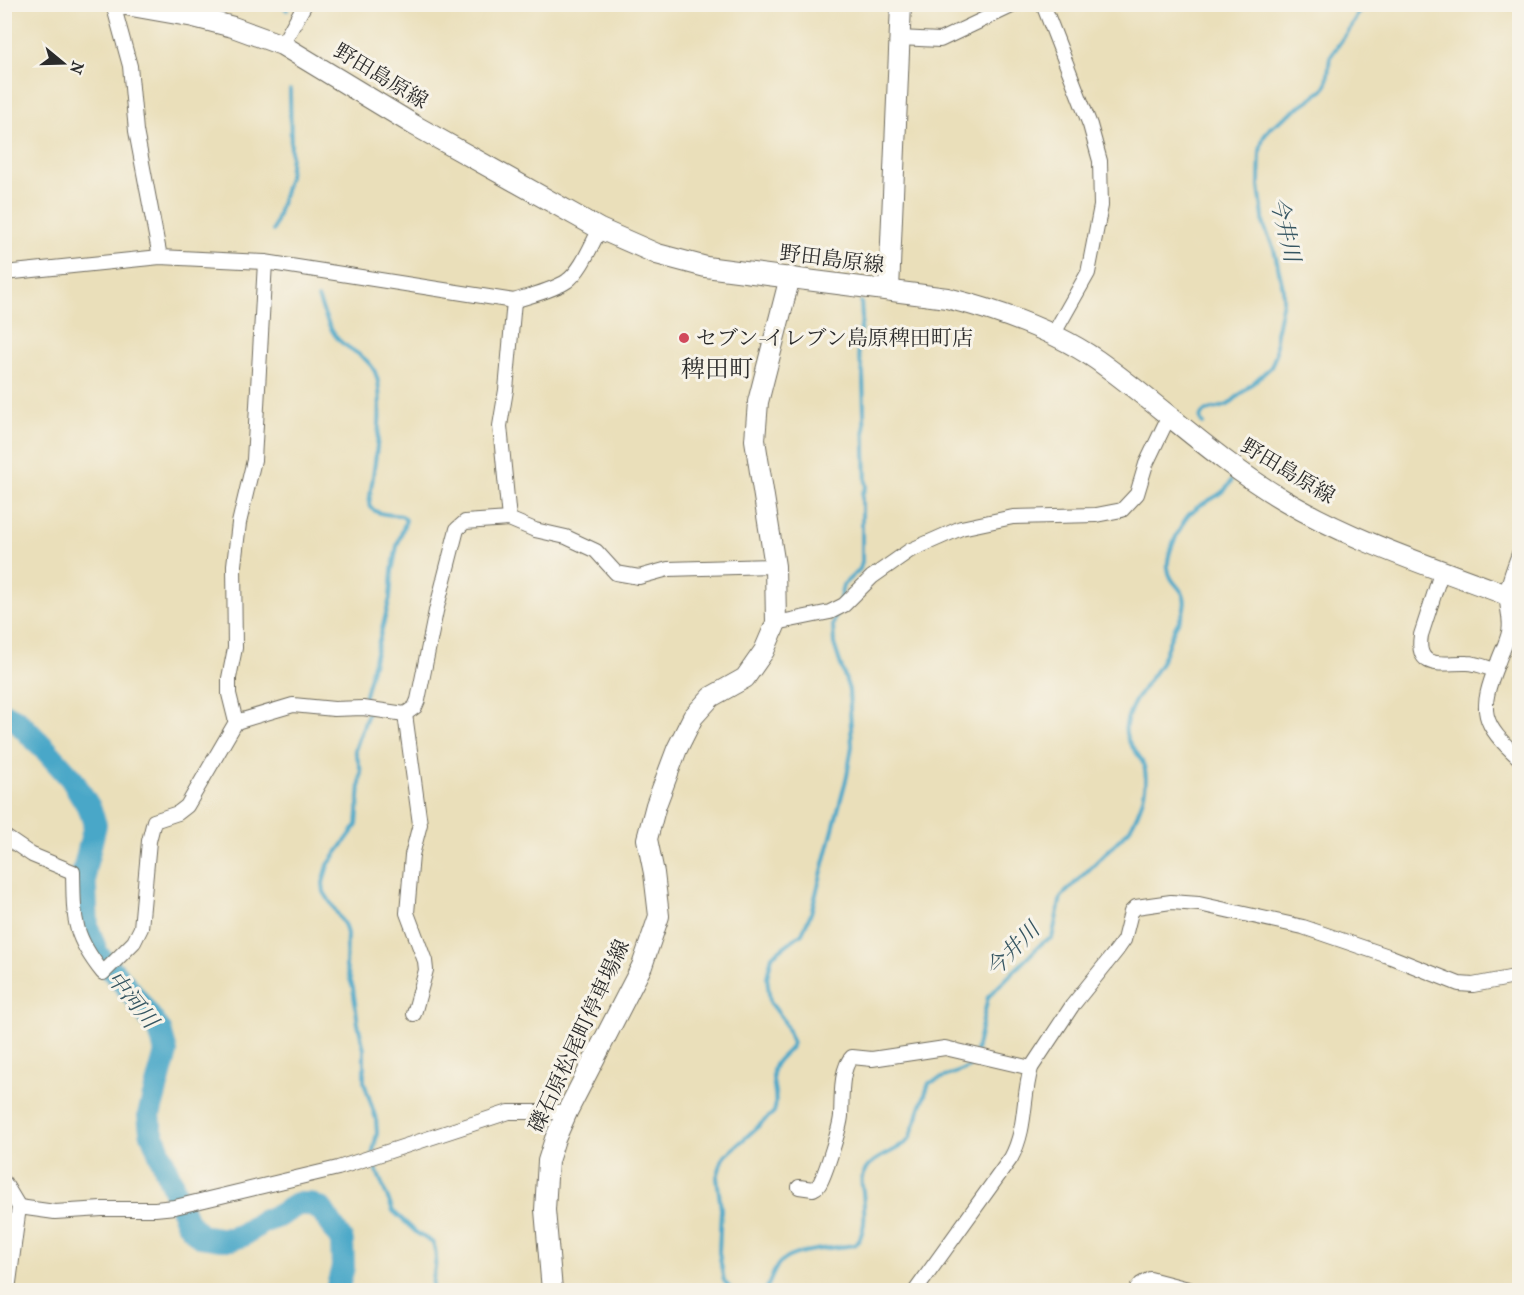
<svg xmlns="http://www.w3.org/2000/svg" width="1524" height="1295" font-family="'IM FELL French Canon','Noto Serif JP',serif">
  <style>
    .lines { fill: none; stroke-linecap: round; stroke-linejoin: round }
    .stream { stroke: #4aa7c8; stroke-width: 4 }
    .river { stroke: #4aa7c8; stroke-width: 24 }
    .minor-casing { stroke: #6e6a5d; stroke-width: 16 }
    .secondary-casing { stroke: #6e6a5d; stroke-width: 22 }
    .minor { stroke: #fff; stroke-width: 14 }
    .secondary { stroke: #fff; stroke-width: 20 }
    .poi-dot { fill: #d1495b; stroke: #f7f3e8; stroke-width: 2 }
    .labels { text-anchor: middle; stroke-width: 6; stroke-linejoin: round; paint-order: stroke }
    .street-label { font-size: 21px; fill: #2b2b2b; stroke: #f7f3e8 }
    .poi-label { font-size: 21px; fill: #2b2b2b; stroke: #f7f3e8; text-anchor: start }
    .water-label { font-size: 22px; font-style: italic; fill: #365662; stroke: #f7f3e8 }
    .quarter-label { font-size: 24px; fill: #2b2b2b; stroke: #f7f3e8 }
  </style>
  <rect width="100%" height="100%" fill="#f7f3e8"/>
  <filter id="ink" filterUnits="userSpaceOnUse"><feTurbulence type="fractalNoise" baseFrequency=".0167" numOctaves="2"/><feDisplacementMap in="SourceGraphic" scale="12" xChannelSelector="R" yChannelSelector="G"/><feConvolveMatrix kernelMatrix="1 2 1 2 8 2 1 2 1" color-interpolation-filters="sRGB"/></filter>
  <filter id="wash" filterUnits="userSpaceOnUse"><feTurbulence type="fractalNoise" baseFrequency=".008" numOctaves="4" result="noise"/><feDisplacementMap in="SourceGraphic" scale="24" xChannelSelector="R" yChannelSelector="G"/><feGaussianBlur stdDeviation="1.35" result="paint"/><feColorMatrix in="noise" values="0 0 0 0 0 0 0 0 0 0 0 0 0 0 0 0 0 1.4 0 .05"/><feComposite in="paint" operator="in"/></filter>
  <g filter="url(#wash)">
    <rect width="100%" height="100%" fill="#eadfba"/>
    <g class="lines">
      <!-- stream -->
      <g class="stream">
        <polyline points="282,4 287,10"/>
        <polyline points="273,231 289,177 291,155 290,90"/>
        <path d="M318 298C324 312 329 331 341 342 353 352 368 357 375 372 387 399 373 474 369 504 374 516 391 514 402 516L406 520 397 546 392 571 390 598 364 699 367 705"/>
        <polyline points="1203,424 1200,419 1201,415 1206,411 1228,405 1271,367 1276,354 1276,334 1283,301 1283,288 1274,249 1264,226 1259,185 1260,151 1263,138 1270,128 1323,90 1327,83 1330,57 1352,25 1363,4"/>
        <polyline points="839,603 843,585 860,569 862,562 862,494 866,487 863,374 858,352 862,318 861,302"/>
        <polyline points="368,713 355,750 361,771 357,825 328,865 323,883 324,892 345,926 347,934 346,967 353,988 358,1024 364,1049 364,1082 376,1119 377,1133 373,1152"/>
        <path d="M976 1051 988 997 1043 942 1052 938 1061 897 1129 830C1140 812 1152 782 1142 761 1136 750 1123 740 1126 725 1130 702 1147 685 1159 666 1165 656 1168 643 1173 632 1176 625 1181 619 1183 612 1191 588 1170 588 1168 568 1166 555 1176 536 1182 525 1194 500 1222 501 1231 481"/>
        <path d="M372 1159 393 1211 417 1233 433 1243C440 1258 432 1274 432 1290"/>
        <path d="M732 1290 724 1281 719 1252 721 1209 717 1177 723 1158 774 1112C779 1096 771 1084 773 1070 776 1057 789 1054 793 1043L783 1019 770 1002 767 977 772 956 802 933 811 913 847 776 852 746 849 690 834 644 833 625 836 613"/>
        <path d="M766 1290C770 1282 773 1272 778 1265 790 1249 835 1248 855 1245 868 1231 864 1209 863 1191 862 1187 861 1181 862 1177 869 1156 896 1153 909 1140L929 1083 968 1068 974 1059"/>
      </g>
      <!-- river -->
      <polyline class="river" points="4,714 16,720 46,750 71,778 90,809 95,825 84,871 87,927 97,954 128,988 160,1031 166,1052 149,1115 151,1131 187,1222 200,1236 220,1239 231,1239 243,1235 262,1222 278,1216 298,1204 309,1204 322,1210 342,1241 343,1267 337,1290"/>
    </g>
  </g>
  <g filter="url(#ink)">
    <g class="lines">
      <defs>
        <g id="minor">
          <polyline points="113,4 130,66 136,131 160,257"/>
          <polyline points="1043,4 1090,125 1100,161 1101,206 1088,273 1053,335"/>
          <polyline points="899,38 940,40 1016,4"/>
          <polyline points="282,45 305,4"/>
          <polyline points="265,262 514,301 506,390 500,426 509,519"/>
          <polyline points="4,273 160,257 265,262 254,460 239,523 234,565 235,648 229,678 229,694 236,722 293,705 334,709 363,708 405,714 415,707 418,700 436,611 457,529 465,522 509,519 535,530 566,537 596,551 616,573 639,577 668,569 775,566"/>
          <path d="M514 301C531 295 552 291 567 281 582 270 591 245 600 229"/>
          <path d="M1520 551C1516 563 1507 583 1507 595 1506 608 1512 619 1509 632 1507 642 1501 653 1498 662 1478 712 1481 723 1520 759"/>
          <path d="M1442 570 1421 635C1415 672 1444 662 1467 663 1476 663 1485 667 1494 670"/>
          <polyline points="776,623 830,612 844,605 872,577 909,551 961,528 1013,517 1096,515 1122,510 1137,494 1146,464 1169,416"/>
          <polyline points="405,714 420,824 412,855 407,913 425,961 426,970 414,1014"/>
          <path d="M4 836 32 855 73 872C74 919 72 934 103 973L134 942 141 928 149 841 154 821 178 813 187 806 236 722"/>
          <polyline points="4,1182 19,1207 8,1290"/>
          <path d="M799 1187 813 1189C817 1187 818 1187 820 1183 826 1172 840 1128 841 1116 842 1100 840 1068 852 1057L872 1059 945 1048 1031 1068"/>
          <polyline points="19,1207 55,1212 102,1209 155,1209 175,1207 338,1168 509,1112 567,1112"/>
          <path d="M916 1290 1011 1158C1027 1128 1022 1100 1031 1068L1072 1006 1117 950 1124 940 1131 912 1136 907 1171 902 1199 904 1303 927 1391 957 1459 984 1473 985 1520 976"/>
          <polyline points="1136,1290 1141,1284 1150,1279 1192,1290"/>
        </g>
        <g id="secondary">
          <path d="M120 4 194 17 233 27 282 45 414 125 600 229 657 254 706 267 947 298C999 311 1052 329 1097 360 1160 405 1215 459 1282 499 1355 543 1440 569 1520 600"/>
          <polyline points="889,290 901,4"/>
          <polyline points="552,1290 545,1210 548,1161 555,1139 567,1112 642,966 659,916 654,873 647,839 656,805 677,749 693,717 711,697 745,678 764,651 776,623 775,566 755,440 758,402 790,277"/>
        </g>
      </defs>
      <!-- minor casing -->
      <use href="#minor" class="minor-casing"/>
      <!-- secondary casing -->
      <use href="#secondary" class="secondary-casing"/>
      <!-- minor -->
      <use href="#minor" class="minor"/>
      <!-- secondary -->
      <use href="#secondary" class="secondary"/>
    </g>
  </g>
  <!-- markers -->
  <circle class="poi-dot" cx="684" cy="338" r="6"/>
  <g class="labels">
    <!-- street labels -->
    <g class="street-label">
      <text transform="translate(381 76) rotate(31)" y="7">野田島原線</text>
      <text transform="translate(832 259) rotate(7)" y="7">野田島原線</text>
      <text transform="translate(1288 471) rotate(31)" y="7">野田島原線</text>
      <text transform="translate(579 1036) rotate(-65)" y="7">礫石原松尾町停車場線</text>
    </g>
    <!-- poi labels -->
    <g class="poi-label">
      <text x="696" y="345">セブン-イレブン島原稗田町店</text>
    </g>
    <!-- water labels -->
    <g class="water-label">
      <text transform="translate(1286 229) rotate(77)" y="8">今井川</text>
      <text transform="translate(1012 949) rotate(-46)" y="8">今井川</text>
      <text transform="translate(133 999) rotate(51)" y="8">中河川</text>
    </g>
    <!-- quarter labels -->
    <g class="quarter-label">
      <text x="717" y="377">稗田町</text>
    </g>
  </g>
  <!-- margin -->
  <rect width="1524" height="1295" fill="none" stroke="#f7f3e8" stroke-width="24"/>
  <!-- north arrow -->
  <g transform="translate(63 63) rotate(109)" stroke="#f7f3e8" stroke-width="4.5" paint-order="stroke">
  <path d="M0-4.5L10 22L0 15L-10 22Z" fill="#2b2b2b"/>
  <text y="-9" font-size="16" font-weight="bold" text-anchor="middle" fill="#2b2b2b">N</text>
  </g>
</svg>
